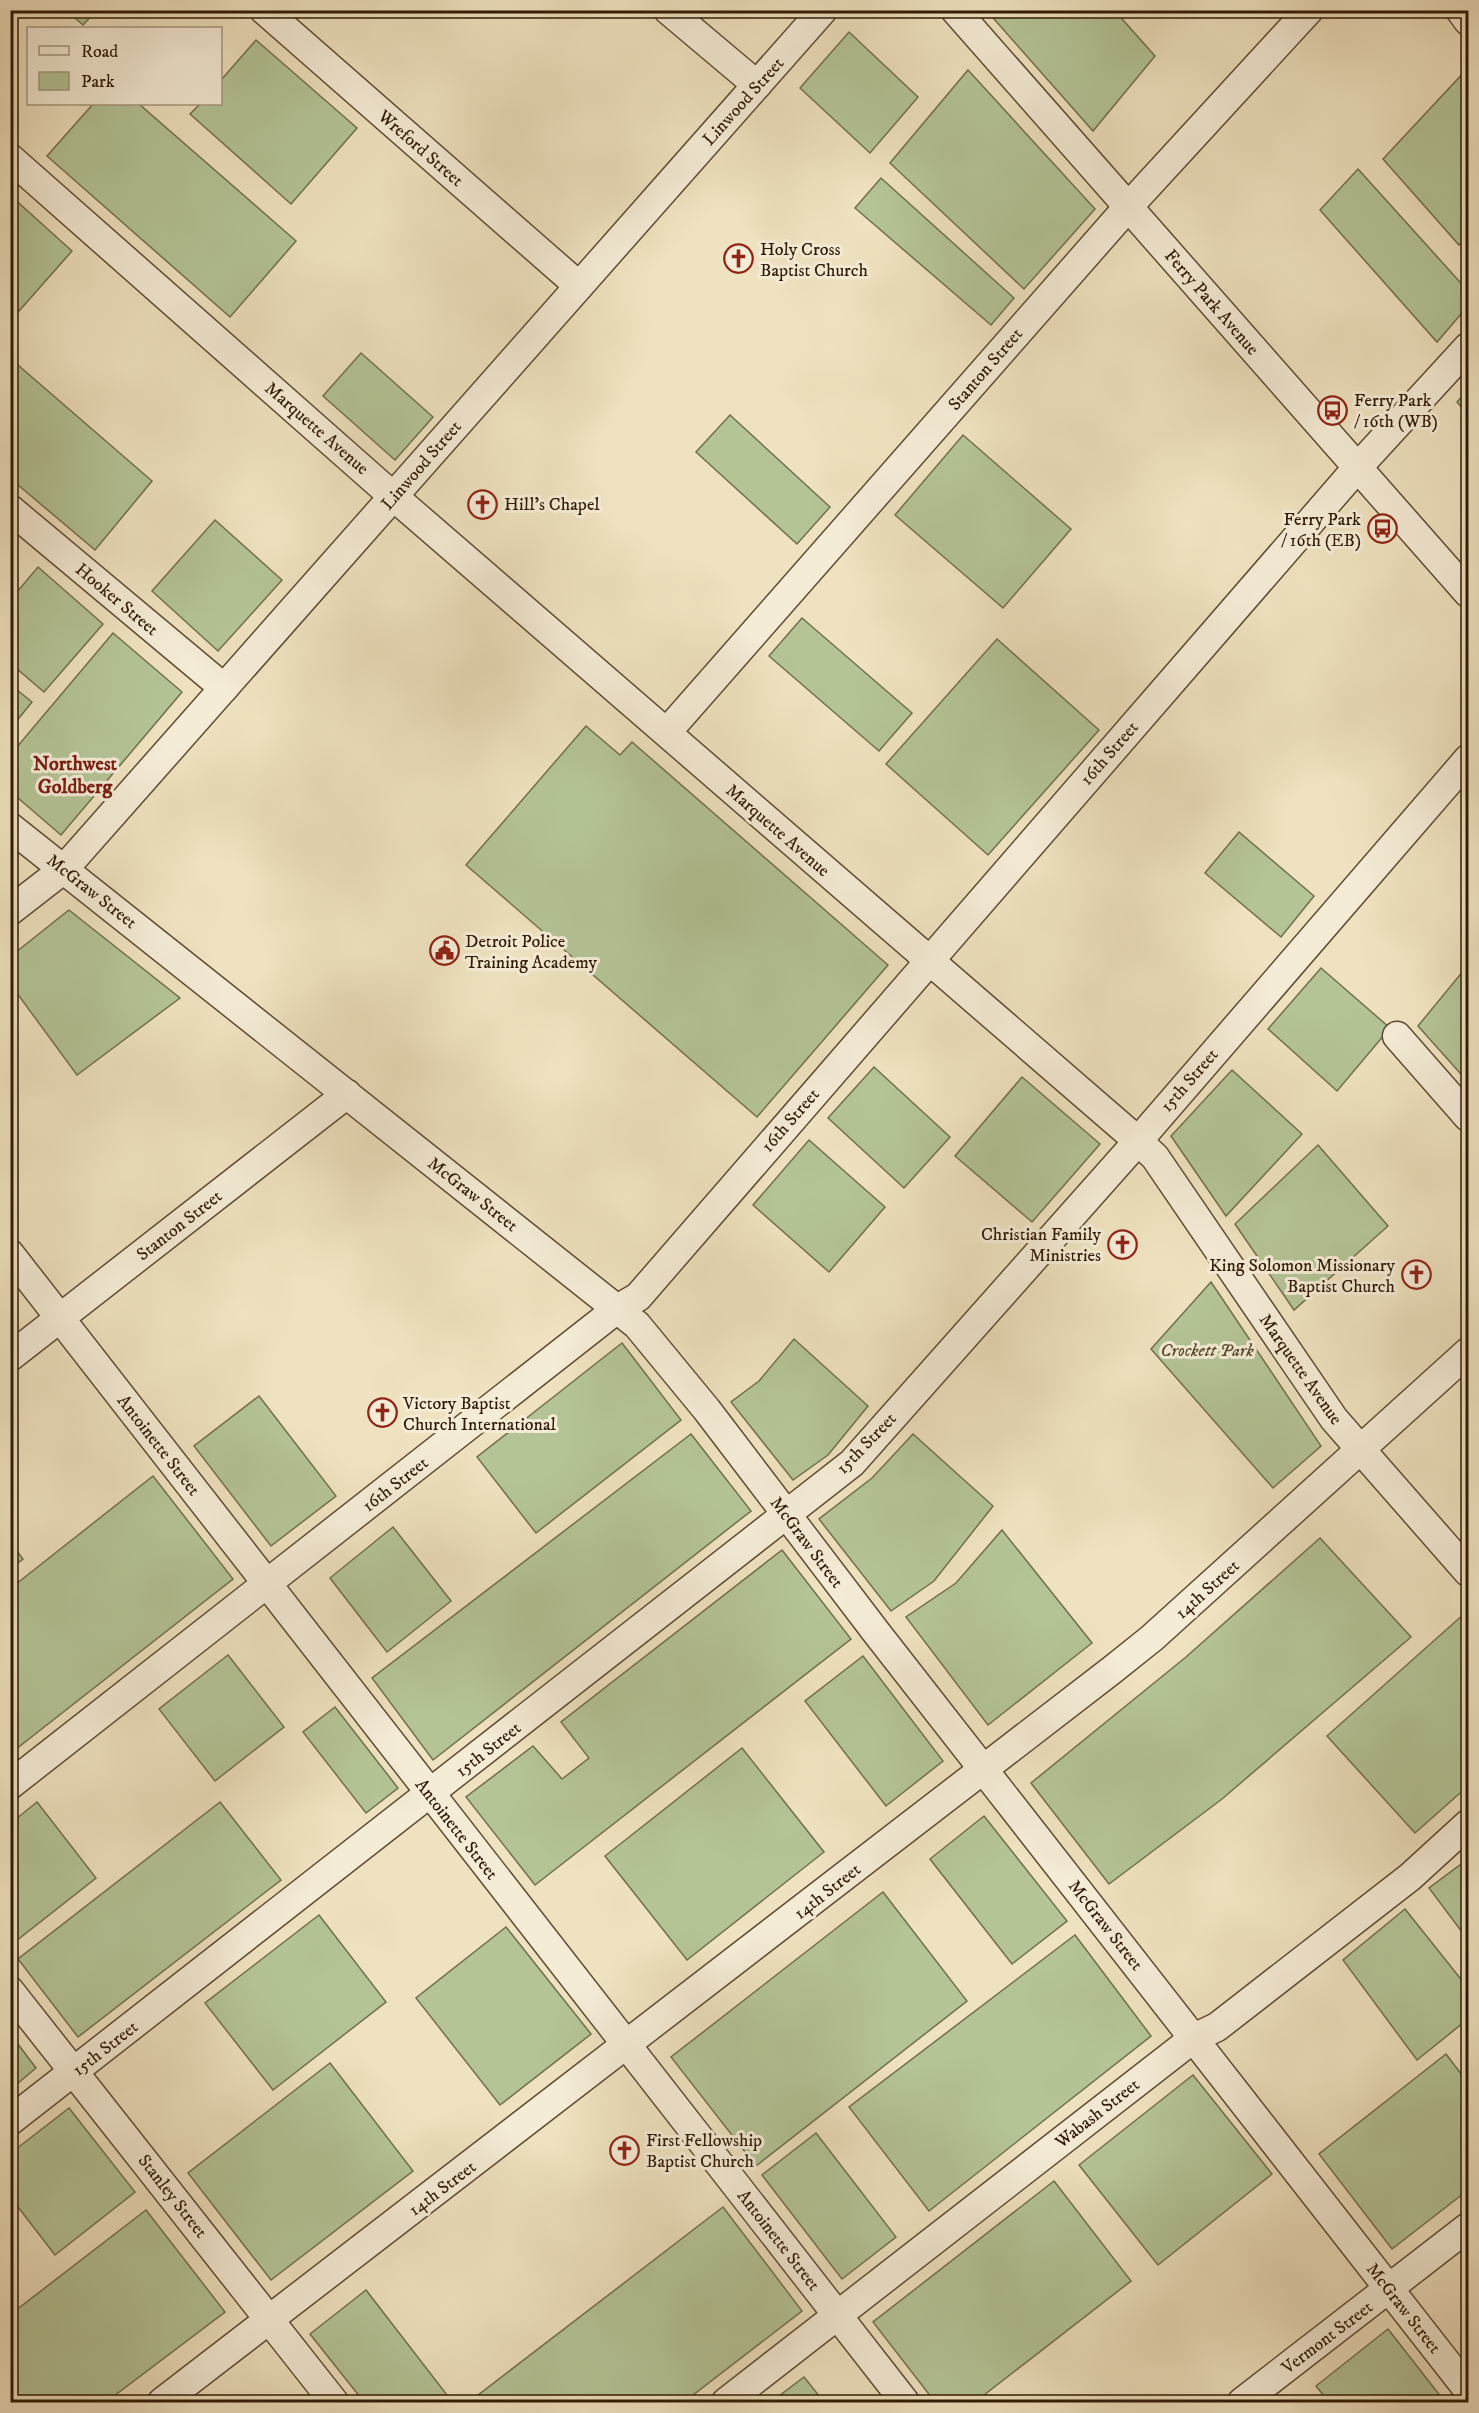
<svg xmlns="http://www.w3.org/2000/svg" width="1479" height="2413" font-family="'IM FELL DW Pica',serif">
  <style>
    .green { fill: #b4c497; stroke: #726f4e; stroke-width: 1.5 }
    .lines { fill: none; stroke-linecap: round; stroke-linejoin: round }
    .minor-casing { stroke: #5f4c34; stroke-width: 31 }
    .minor { stroke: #f5ecd6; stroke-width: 28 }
    .labels { text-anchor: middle; stroke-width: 6; stroke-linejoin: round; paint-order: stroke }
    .street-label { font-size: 18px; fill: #2f1a05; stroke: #f5ecd6 }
    .poi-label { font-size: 18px; fill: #2f1a05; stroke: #f5ecd6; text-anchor: start }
    .park-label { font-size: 18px; font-style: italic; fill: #574d31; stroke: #f5ecd6 }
    .neighbourhood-label { font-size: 20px; font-weight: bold; fill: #7a1f14; stroke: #f5ecd6 }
  </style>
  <rect width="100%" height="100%" fill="#efe2c0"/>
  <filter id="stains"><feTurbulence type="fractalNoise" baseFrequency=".00333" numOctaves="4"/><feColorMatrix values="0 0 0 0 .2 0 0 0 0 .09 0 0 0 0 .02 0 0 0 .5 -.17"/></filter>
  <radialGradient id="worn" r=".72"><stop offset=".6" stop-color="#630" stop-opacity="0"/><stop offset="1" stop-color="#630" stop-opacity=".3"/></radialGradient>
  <!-- green -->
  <g class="green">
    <polygon points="67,11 96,11 83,25"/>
    <polygon points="987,11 1115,11 1155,56 1093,131"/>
    <polygon points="849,32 918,97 870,153 800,88"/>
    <polygon points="256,40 357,128 291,204 190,114 200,104 220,104 221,80"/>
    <polygon points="1468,68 1468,234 1459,245 1383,159"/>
    <polygon points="968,70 1095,209 1024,289 890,163"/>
    <polygon points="93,104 139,104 296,241 230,317 47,156"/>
    <polygon points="1358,169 1468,291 1468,306 1437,342 1320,210"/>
    <polygon points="881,178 1014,298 991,325 855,208"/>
    <polygon points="11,196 72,251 11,320"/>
    <polygon points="361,353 433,417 395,460 323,396"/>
    <polygon points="11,359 152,481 95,550 11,479"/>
    <polygon points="1468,390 1468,415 1457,402"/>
    <polygon points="730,415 830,507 797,544 696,452"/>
    <polygon points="963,435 1071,529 1003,608 895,515"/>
    <polygon points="215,520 282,580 218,651 152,591"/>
    <polygon points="38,567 103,624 44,692 10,663 11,599"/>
    <polygon points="802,618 912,713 879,751 769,656"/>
    <polygon points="113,633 182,692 61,835 11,792 11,754"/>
    <polygon points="997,639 1099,730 988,855 886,764"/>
    <polygon points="11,685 32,702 11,728"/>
    <polygon points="586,726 620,755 632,742 888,965 757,1117 466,865"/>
    <polygon points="1239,832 1314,896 1281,937 1205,873"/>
    <polygon points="69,910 180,998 77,1075 11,985 11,956"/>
    <polygon points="1468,965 1468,1082 1418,1026"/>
    <polygon points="1321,968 1390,1028 1337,1091 1268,1029"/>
    <polygon points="874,1067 950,1137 904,1188 828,1118"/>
    <polygon points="1232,1070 1302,1134 1226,1216 1171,1136"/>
    <polygon points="1022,1077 1100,1144 1032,1222 955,1156"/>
    <polygon points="809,1140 885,1207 829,1272 753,1205"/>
    <polygon points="1318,1145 1388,1226 1294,1310 1235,1224"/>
    <polygon points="1211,1282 1321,1446 1273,1488 1151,1349"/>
    <polygon points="794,1339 868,1406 828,1455 793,1480 731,1402 759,1381"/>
    <polygon points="622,1343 681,1420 536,1533 477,1457"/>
    <polygon points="259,1396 336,1496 271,1546 194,1446"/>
    <polygon points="691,1434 751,1511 433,1760 372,1678"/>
    <polygon points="913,1434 993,1506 934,1581 891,1611 819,1519 872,1478"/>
    <polygon points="153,1476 233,1579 11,1753 11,1588"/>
    <polygon points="393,1527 451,1601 387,1652 330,1578"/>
    <polygon points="1002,1530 1092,1643 988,1725 906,1617 956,1583"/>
    <polygon points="1320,1538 1411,1637 1222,1799 1109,1884 1031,1783 1186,1657"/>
    <polygon points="11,1543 23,1559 11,1568"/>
    <polygon points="782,1550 851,1639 535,1885 466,1797 533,1746 562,1779 589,1758 561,1722"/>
    <polygon points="1465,1613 1468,1617 1468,1786 1415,1833 1327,1736"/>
    <polygon points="228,1655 284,1727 215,1781 159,1709"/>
    <polygon points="863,1656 943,1761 886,1806 805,1701"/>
    <polygon points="335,1707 398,1788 366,1813 303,1732"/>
    <polygon points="742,1748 824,1852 687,1960 605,1856"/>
    <polygon points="37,1802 96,1878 11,1945 11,1823"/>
    <polygon points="220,1802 281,1880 78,2037 18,1959"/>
    <polygon points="984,1816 1067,1921 1012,1964 930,1859"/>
    <polygon points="1468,1859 1468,1940 1429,1888"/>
    <polygon points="883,1892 967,2001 756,2166 671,2057"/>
    <polygon points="1405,1909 1468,1988 1468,2019 1417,2060 1343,1960"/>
    <polygon points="319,1915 386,2002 273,2090 205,2003"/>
    <polygon points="506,1927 591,2034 500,2105 416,1998"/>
    <polygon points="1075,1935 1151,2036 929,2211 849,2107"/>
    <polygon points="11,2035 36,2068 11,2089 10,2089"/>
    <polygon points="1446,2054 1468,2083 1468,2190 1392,2249 1319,2154"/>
    <polygon points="330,2063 413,2171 271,2280 188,2173"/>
    <polygon points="1193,2075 1272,2174 1158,2265 1079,2165"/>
    <polygon points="69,2108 135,2192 55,2255 11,2198 11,2153"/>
    <polygon points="816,2133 896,2237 842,2279 762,2175"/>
    <polygon points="1054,2181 1131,2281 975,2402 935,2402 873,2322"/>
    <polygon points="723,2207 802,2311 684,2402 469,2402"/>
    <polygon points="146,2210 225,2312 106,2402 11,2402 11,2314"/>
    <polygon points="366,2290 447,2395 437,2402 364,2402 310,2334"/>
    <polygon points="1388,2329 1445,2402 1329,2402 1316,2386"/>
    <polygon points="804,2377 824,2402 771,2402"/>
  </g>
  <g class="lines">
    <defs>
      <g id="minor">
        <polyline points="264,10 579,286"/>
        <polyline points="668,10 757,85"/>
        <polyline points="955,10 1468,593"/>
        <polyline points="1460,10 1468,21"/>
        <polyline points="10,158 378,483 1138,1141 1155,1157 1334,1419 1468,1572"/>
        <polyline points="10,509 224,688"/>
        <polyline points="667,732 1128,207 1309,10"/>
        <polyline points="10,827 637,1325 707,1410 876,1632 1468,2390"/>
        <polyline points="10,911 64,869 823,10"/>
        <polyline points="1397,1036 1468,1117"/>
        <polyline points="10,1254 905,2402"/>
        <polyline points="10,1357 347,1094"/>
        <polyline points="10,1785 617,1309 638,1297 1357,468 1468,347"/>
        <polyline points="10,1991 334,2402"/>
        <polyline points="10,2121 852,1463 1138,1141 1468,759"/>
        <polyline points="162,2402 1112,1670 1152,1638 1468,1352"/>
        <polyline points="726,2402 1194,2038 1217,2027 1410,1877 1468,1824"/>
        <polyline points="1242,2402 1468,2227"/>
      </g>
    </defs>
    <!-- minor casing -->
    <use href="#minor" class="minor-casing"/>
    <!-- minor -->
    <use href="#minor" class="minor"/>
  </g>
  <!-- icons -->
  <defs>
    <symbol id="church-ring" viewBox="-11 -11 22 22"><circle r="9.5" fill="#f5ecd6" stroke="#8f2418" stroke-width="1.5"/><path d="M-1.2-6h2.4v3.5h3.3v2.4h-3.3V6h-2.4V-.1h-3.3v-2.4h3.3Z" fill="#8f2418"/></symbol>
    <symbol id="bus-ring" viewBox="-11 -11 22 22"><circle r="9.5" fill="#f5ecd6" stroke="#8f2418" stroke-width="1.5"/><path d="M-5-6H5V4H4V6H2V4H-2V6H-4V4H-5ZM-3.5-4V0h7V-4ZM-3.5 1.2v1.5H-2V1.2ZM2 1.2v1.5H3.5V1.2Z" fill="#8f2418"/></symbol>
    <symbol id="civic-ring" viewBox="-11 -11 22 22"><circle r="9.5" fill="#f5ecd6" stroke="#8f2418" stroke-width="1.5"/><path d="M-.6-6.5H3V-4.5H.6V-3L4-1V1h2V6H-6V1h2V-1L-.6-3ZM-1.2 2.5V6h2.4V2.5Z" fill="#8f2418"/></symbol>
  </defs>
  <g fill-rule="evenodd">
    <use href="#church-ring" x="722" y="242" width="33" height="33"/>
    <use href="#bus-ring" x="1316" y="394" width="33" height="33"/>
    <use href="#church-ring" x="466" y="488" width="33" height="33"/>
    <use href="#bus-ring" x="1366" y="512" width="33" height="33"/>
    <use href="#civic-ring" x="428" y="934" width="33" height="33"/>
    <use href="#church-ring" x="1106" y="1228" width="33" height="33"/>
    <use href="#church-ring" x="1400" y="1258" width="33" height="33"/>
    <use href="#church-ring" x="366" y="1396" width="33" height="33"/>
    <use href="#church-ring" x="608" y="2134" width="33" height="33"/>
  </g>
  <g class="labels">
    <!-- street labels -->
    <g class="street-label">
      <text transform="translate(743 101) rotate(-48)" y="6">Linwood Street</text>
      <text transform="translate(421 148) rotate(41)" y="6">Wreford Street</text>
      <text transform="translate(1212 302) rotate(49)" y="6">Ferry Park Avenue</text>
      <text transform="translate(985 369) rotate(-49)" y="6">Stanton Street</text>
      <text transform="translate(317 428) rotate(41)" y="6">Marquette Avenue</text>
      <text transform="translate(421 465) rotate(-49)" y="6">Linwood Street</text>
      <text transform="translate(117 599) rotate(40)" y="6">Hooker Street</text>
      <text transform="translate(1109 753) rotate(-49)" y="6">16th Street</text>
      <text transform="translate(778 830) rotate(41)" y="6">Marquette Avenue</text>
      <text transform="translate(92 891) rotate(38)" y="6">McGraw Street</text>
      <text transform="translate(1189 1080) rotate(-49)" y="6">15th Street</text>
      <text transform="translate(790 1120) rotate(-49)" y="6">16th Street</text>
      <text transform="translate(473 1194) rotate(38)" y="6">McGraw Street</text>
      <text transform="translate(179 1225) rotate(-38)" y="6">Stanton Street</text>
      <text transform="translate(1301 1369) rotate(55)" y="6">Marquette Avenue</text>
      <text transform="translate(866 1443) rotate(-46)" y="6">15th Street</text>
      <text transform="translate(159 1445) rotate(52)" y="6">Antoinette Street</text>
      <text transform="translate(395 1484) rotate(-38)" y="6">16th Street</text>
      <text transform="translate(807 1542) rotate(53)" y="6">McGraw Street</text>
      <text transform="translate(1207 1589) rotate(-42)" y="6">14th Street</text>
      <text transform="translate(488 1749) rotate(-38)" y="6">15th Street</text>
      <text transform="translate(457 1829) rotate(52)" y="6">Antoinette Street</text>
      <text transform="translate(827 1891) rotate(-38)" y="6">14th Street</text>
      <text transform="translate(1106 1925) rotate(52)" y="6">McGraw Street</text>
      <text transform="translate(105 2048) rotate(-38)" y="6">15th Street</text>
      <text transform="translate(1097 2113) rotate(-38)" y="6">Wabash Street</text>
      <text transform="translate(442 2188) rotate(-37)" y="6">14th Street</text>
      <text transform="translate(173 2196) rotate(52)" y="6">Stanley Street</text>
      <text transform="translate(779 2240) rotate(52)" y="6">Antoinette Street</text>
      <text transform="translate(1404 2308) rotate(52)" y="6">McGraw Street</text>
      <text transform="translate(1327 2337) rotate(-37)" y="6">Vermont Street</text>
    </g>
    <!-- poi labels -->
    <g class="poi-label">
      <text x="760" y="255">Holy Cross<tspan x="760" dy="21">Baptist Church</tspan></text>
      <text x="1354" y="406">Ferry Park<tspan x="1354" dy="21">/ 16th (WB)</tspan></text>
      <text x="504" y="510">Hill's Chapel</text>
      <text x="1361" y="525" text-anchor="end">Ferry Park<tspan x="1361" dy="21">/ 16th (EB)</tspan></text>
      <text x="465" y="947">Detroit Police<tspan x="465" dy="21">Training Academy</tspan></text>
      <text x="1101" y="1240" text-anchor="end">Christian Family<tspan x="1101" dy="21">Ministries</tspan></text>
      <text x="1395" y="1271" text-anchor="end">King Solomon Missionary<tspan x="1395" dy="21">Baptist Church</tspan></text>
      <text x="403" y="1409">Victory Baptist<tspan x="403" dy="21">Church International</tspan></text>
      <text x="646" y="2146">First Fellowship<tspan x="646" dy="21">Baptist Church</tspan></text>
    </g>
    <!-- park labels -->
    <g class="park-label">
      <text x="1207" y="1356">Crockett Park</text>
    </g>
    <!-- neighbourhood labels -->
    <g class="neighbourhood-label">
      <text x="75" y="770">Northwest<tspan x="75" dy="23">Goldberg</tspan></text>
    </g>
  </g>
  <!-- margin -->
  <rect width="1479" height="2413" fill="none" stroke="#efe2c0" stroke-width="36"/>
  <rect x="12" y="12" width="1455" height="2389" fill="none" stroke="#2f1a05" stroke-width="3"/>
  <rect x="18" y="18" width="1443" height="2377" fill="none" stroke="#2f1a05" stroke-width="1.5"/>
  <!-- legend -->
  <rect x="27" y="27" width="195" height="78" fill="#f5ecd6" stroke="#a69882" stroke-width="1.5"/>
  <rect x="39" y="46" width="30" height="9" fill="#f5ecd6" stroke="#a69882" stroke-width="1.5"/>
  <text x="81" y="57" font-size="18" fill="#2f1a05">Road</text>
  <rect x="39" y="72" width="30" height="18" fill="#b4c497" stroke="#a69882" stroke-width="1.5"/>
  <text x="81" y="87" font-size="18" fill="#2f1a05">Park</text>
  <rect width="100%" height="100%" filter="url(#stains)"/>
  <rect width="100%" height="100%" fill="url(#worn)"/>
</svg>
